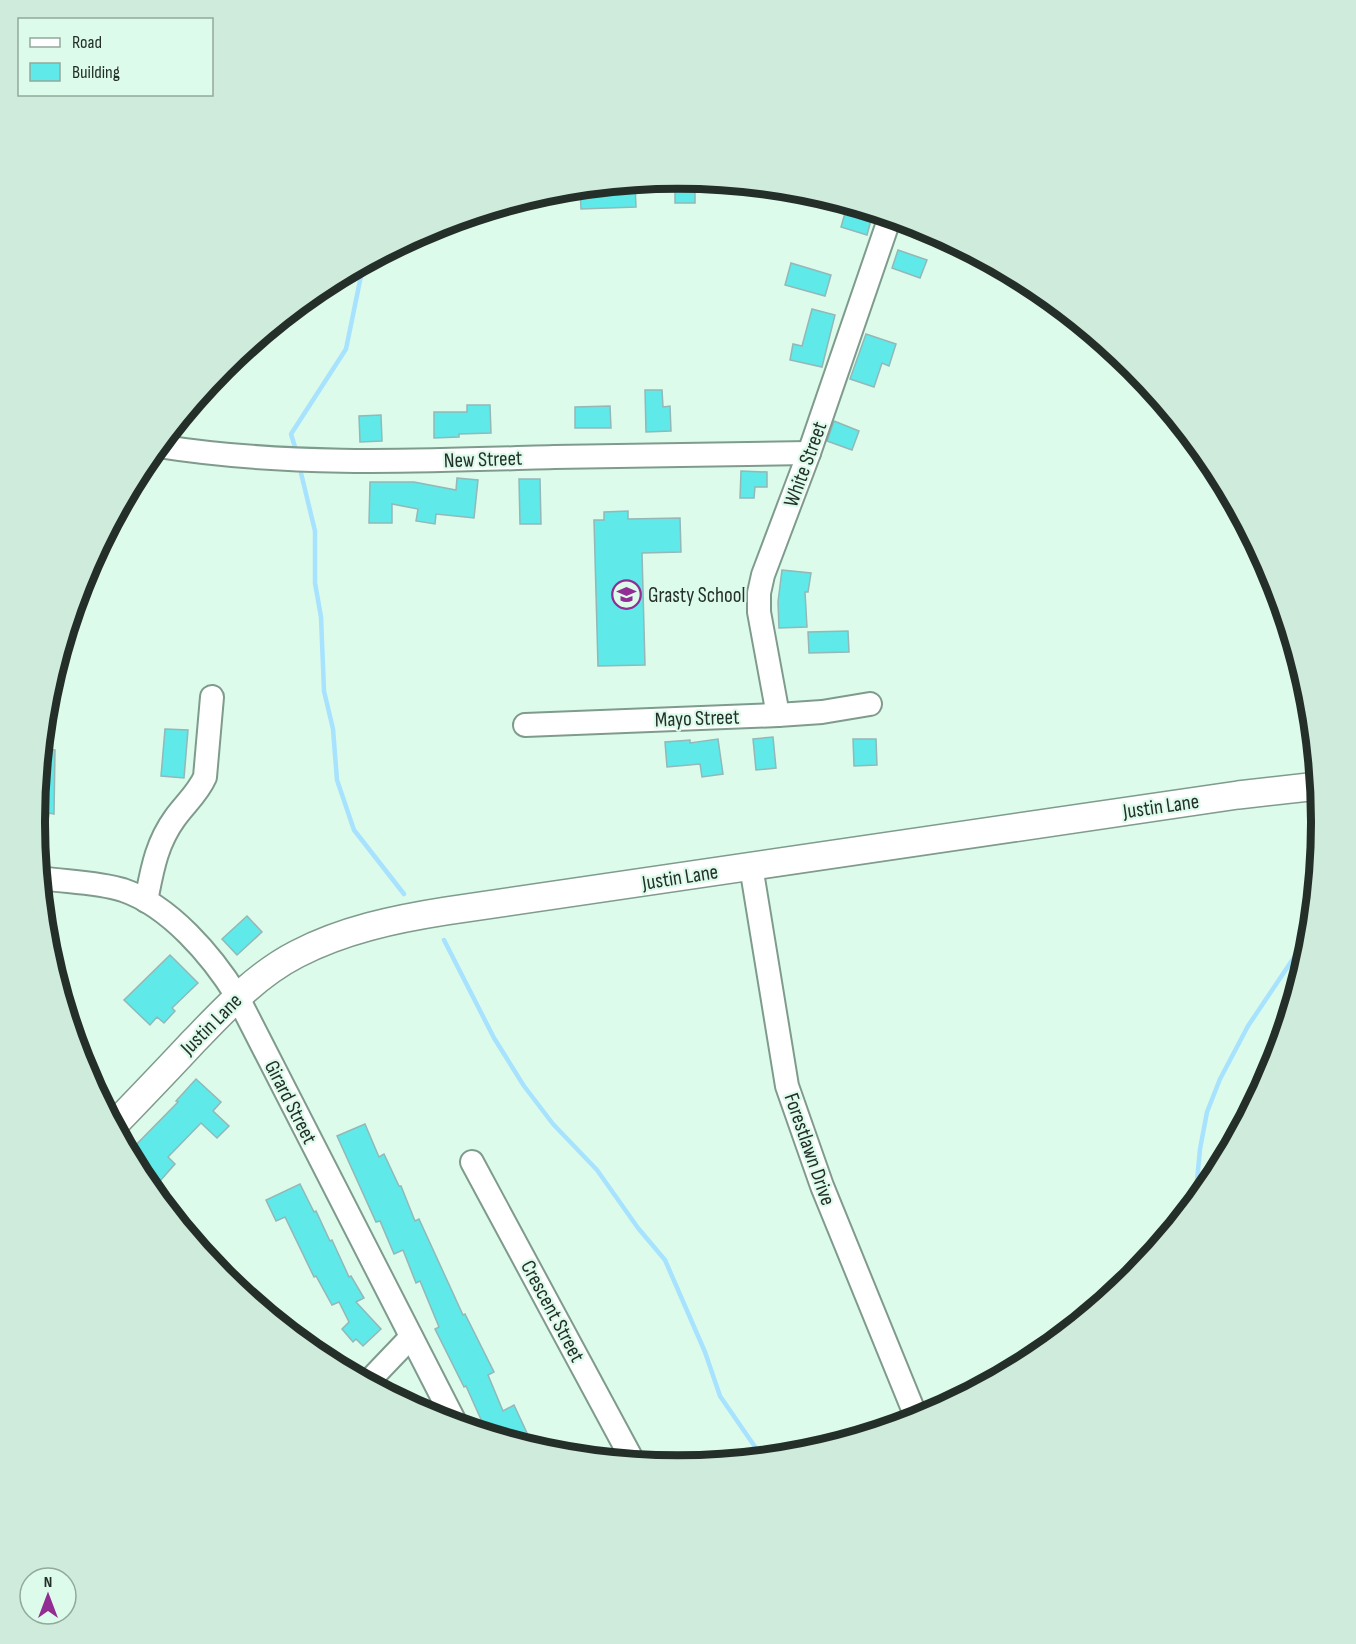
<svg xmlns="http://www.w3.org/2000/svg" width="1356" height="1644" font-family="'Sofia Sans Condensed',sans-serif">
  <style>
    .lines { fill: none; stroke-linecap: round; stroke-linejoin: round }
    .stream { stroke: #a7e2fe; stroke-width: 4.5 }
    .building { fill: #5fe9e9; stroke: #94b7b7; stroke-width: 1.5 }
    .minor-casing { stroke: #7f9b8d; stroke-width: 26 }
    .major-casing { stroke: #7f9b8d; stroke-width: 30 }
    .minor { stroke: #fff; stroke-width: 22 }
    .major { stroke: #fff; stroke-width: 27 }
    .labels { text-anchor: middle; stroke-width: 4.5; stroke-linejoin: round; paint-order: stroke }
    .street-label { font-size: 21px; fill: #242f29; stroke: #ddfbeb }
    .poi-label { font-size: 21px; fill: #242f29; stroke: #ddfbeb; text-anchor: start }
    .rim { fill: none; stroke: #242f29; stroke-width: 8 }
  </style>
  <rect width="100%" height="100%" fill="#ddfbeb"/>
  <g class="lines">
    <!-- stream -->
    <g class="stream">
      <polyline points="295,447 291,434 346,349 363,266"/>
      <polyline points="301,473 315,531 315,583 321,617 324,691 333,729 337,780 354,830 404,894"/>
      <polyline points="444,940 494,1038 524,1086 553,1124 597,1170 638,1228 665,1260 705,1352 720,1396 762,1457"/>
      <polyline points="1195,1202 1200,1149 1207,1112 1220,1079 1248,1026 1299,950 1312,914"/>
    </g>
  </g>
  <!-- building -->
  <g class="building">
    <polygon points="675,179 695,180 695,203 675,203"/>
    <polygon points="635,183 636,207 581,209 580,188"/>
    <polygon points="847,206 873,213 867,235 841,227"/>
    <polygon points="898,250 927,260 920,278 892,268"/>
    <polygon points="791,263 831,275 825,296 785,285"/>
    <polygon points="812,309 835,315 822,367 790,360 793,344 802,346"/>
    <polygon points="866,334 896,344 889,366 882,363 874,387 850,379"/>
    <polygon points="645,390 662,390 663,407 670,406 671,431 646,432"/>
    <polygon points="467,405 490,405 491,433 459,434 459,437 434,438 434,412 467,412"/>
    <polygon points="610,406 611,428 575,428 575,407"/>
    <polygon points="381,415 382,441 360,442 359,416"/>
    <polygon points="834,421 859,431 852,450 827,441"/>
    <polygon points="741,471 767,472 767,487 755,487 754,498 740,498"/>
    <polygon points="457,478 478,480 474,518 436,514 435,524 416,521 418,509 392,504 392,523 369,523 370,482 414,482 456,490"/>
    <polygon points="519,479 540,479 541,524 520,524"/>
    <polygon points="628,511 628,519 680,518 681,552 642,553 645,665 598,666 594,520 604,520 604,512"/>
    <polygon points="782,570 811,573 808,592 805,592 807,627 779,628 778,602"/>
    <polygon points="848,631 849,652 809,653 808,632"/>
    <polygon points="165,729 188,730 184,778 161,776"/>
    <polygon points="773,737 776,768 756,770 753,739"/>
    <polygon points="718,739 723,774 702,777 700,764 667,767 665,742 690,740 690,743"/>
    <polygon points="853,739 876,739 877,765 854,766"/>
    <polygon points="42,749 55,750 54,814 49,813 43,857 38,857 34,822"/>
    <polygon points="247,916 262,932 237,955 222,939"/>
    <polygon points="170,955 198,983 172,1008 175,1011 164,1023 157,1017 150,1025 124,1000"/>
    <polygon points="196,1079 221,1102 213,1111 229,1126 217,1138 201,1123 168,1157 175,1164 152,1190 141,1175 147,1168 129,1152 178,1102 176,1101"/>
    <polygon points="365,1124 379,1157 384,1154 399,1186 401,1186 415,1221 419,1219 463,1315 465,1314 494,1372 488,1375 503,1411 514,1405 534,1448 487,1433 466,1386 464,1387 435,1329 439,1327 420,1281 416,1283 403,1250 394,1254 380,1221 376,1222 337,1136"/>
    <polygon points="300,1184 314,1212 316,1211 330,1241 332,1240 349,1277 351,1276 364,1298 356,1302 381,1329 363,1346 356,1339 353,1342 342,1329 349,1322 339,1302 332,1305 316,1276 314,1277 285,1217 276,1221 266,1200"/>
  </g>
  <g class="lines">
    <defs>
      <g id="minor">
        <path d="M158 446C289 467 422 461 554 457 639 455 724 455 809 453"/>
        <polyline points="778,715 759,612 759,593 763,575 809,453 890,217"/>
        <polyline points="525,725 778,715 822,712 870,704"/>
        <polyline points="751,866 787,1086 822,1186 917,1419"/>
        <path d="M40 878C67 882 97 882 123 890 170 906 212 956 237 996L456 1424"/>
        <path d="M146 901C152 871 156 844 175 818 185 804 198 793 205 777L212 697"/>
        <polyline points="472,1162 633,1461"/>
        <polyline points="368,1382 411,1337"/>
      </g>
      <path id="major" d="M114 1125C140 1098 167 1070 193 1042 225 1009 256 975 297 954 343 930 395 919 446 911L1238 795 1318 786"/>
    </defs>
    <!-- minor casing -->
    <use href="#minor" class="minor-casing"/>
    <!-- major casing -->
    <use href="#major" class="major-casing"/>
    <!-- minor -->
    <use href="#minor" class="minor"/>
    <!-- major -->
    <use href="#major" class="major"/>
  </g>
  <!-- icons -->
  <defs>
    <symbol id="school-ring" viewBox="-11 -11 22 22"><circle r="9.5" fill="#ddfbeb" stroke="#912d93" stroke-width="1.5"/><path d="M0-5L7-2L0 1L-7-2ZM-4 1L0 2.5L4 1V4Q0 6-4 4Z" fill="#912d93"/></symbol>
  </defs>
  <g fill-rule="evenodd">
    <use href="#school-ring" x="610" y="578" width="33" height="33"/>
  </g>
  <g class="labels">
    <!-- street labels -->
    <g class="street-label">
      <text transform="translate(483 459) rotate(-2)" y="7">New Street</text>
      <text transform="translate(805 464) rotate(-70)" y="7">White Street</text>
      <text transform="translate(697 718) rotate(-2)" y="7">Mayo Street</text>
      <text transform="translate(1161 806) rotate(-8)" y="7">Justin Lane</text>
      <text transform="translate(680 877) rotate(-9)" y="7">Justin Lane</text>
      <text transform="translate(211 1024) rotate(-45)" y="7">Justin Lane</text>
      <text transform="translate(291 1102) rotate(63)" y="7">Girard Street</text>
      <text transform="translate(810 1149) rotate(71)" y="7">Forestlawn Drive</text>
      <text transform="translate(553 1311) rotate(62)" y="7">Crescent Street</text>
    </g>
    <!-- poi labels -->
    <g class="poi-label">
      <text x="648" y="602">Grasty School</text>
    </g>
  </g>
  <!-- crop -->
  <path d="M0 0H1356V1644H0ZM45 822a633 633 0 1 1 1266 0a633 633 0 1 1-1266 0Z" fill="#ceebdb" fill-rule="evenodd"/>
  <path class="rim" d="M45 822a633 633 0 1 1 1266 0a633 633 0 1 1-1266 0Z"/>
  <!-- legend -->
  <rect x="18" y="18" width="195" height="78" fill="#ddfbeb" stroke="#93a99d" stroke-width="1.5"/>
  <rect x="30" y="38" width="30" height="9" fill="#ffffff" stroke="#93a99d" stroke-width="1.5"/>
  <text x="72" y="48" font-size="18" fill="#242f29">Road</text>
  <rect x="30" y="63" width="30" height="18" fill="#5fe9e9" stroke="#93a99d" stroke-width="1.5"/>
  <text x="72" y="78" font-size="18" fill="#242f29">Building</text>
  <!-- north arrow -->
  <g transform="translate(48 1596)"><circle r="28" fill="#ddfbeb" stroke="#93a99d" stroke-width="1.5"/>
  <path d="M0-4.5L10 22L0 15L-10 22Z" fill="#912d93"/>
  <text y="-9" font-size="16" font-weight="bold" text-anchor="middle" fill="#242f29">N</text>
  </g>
</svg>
